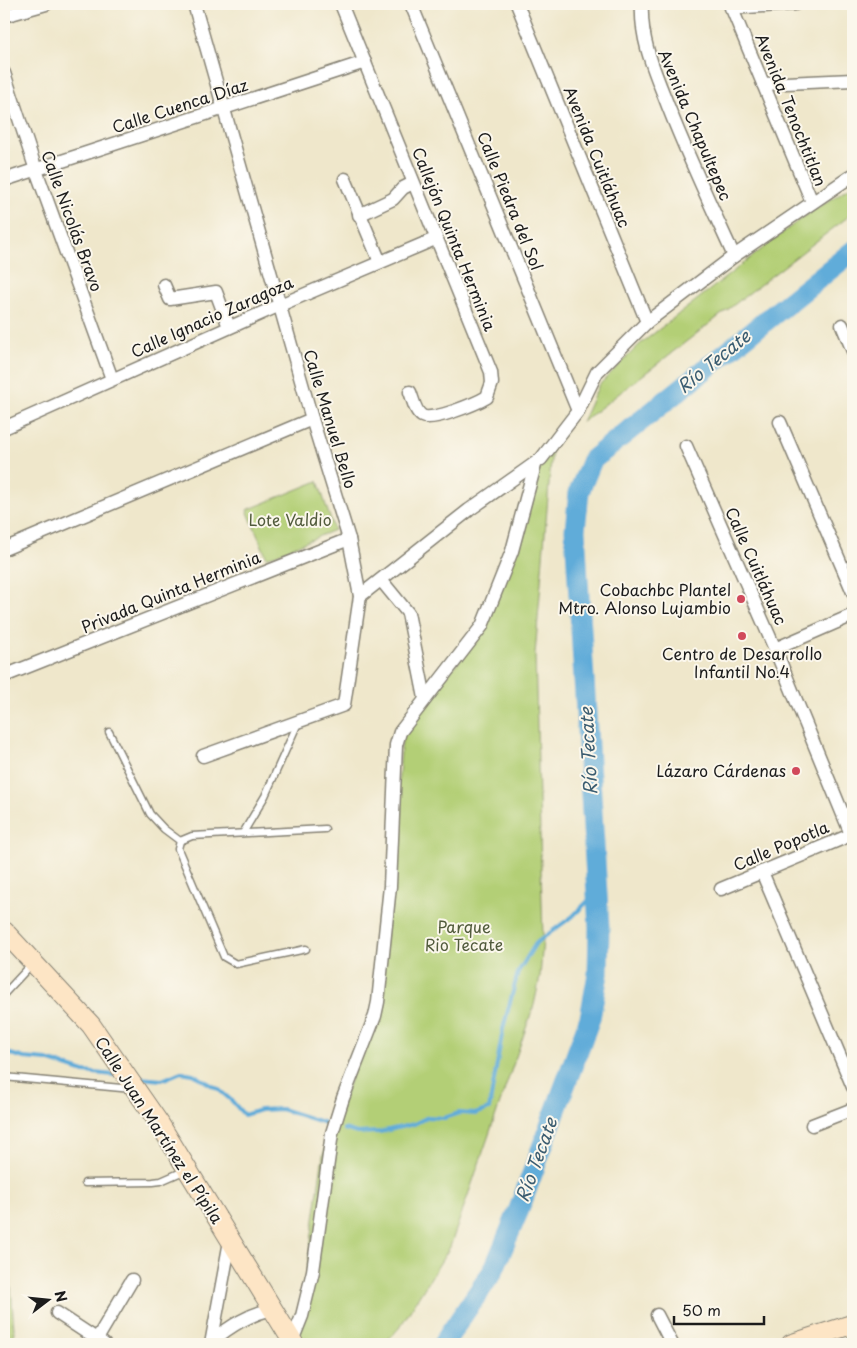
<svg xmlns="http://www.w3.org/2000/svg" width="857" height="1348" font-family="'Playpen Sans',sans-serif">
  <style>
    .grass { fill: url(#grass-dots); stroke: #687649 }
    .park { fill: #b3cf76; stroke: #687649 }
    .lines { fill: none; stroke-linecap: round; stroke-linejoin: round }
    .stream { stroke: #60acd9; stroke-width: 4 }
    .river { stroke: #60acd9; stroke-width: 21 }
    .service-casing { stroke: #868274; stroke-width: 9 }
    .minor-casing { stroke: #868274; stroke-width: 15 }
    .secondary-casing { stroke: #868274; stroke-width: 21 }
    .service { stroke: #fff; stroke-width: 6 }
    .minor { stroke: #fff; stroke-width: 12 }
    .secondary { stroke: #fde5c5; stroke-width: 19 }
    .poi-dot { fill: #d1495b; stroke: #fbf7ec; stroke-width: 2 }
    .labels { text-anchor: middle; stroke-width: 4; stroke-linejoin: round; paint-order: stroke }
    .street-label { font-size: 16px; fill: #1c1c1c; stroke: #fbf7ec }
    .park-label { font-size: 16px; fill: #515b3c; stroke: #fbf7ec }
    .poi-label { font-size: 16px; fill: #1c1c1c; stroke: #fbf7ec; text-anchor: end }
    .water-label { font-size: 18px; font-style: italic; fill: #3b5d71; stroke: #fbf7ec }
  </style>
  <defs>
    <pattern id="grass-dots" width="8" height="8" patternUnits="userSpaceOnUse" patternTransform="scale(1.25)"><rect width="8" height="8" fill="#b3cf76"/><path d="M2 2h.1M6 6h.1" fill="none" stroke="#99b166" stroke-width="1.8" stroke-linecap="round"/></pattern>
  </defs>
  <rect width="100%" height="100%" fill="#fbf7ec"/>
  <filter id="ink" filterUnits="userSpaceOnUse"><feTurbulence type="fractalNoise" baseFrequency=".02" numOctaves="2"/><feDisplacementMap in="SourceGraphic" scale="10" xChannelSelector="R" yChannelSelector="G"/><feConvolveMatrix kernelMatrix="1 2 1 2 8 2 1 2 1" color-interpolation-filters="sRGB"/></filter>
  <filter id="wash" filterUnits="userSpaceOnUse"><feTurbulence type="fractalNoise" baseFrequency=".0096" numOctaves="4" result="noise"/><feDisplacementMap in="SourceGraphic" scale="20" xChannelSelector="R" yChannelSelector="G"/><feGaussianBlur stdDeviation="1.12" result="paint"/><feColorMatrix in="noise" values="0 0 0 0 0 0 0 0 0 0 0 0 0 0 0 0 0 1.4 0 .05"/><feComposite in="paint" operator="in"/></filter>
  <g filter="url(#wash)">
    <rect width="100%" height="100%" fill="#efe7cb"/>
    <!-- grass -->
    <polygon class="grass" points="4,1237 10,1271 15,1344 4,1344"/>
    <!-- park -->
    <g class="park">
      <polygon points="853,185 853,213 582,422 599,385 639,345 799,220"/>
      <polygon points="552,448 535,655 543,939 540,977 534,1005 450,1247 400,1327 384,1344 294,1344 288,1334 303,1298 323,1155 368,1031 382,976 403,727 468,651 530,487"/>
      <polygon points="318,481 334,530 267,558 247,510"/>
    </g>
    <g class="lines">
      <!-- stream -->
      <g class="stream">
        <polyline points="4,1052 24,1058 47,1060 84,1072 114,1075"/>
        <polyline points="140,1078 162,1080 181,1072 193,1074 218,1089 232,1101 244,1115 260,1110 281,1109 325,1123"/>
        <polyline points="344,1129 357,1133 380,1132 414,1124 428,1117 444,1118 459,1113 475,1114 489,1109 503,1029 518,972 536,943 573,916 590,899 597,888"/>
      </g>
      <!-- river -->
      <polyline class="river" points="443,1344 493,1271 518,1212 590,1018 598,974 599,927 575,530 579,492 592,460 853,251"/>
    </g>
  </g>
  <g filter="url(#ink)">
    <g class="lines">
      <defs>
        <g id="service">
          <polyline points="109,732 150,814 164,829 180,841"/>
          <polyline points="243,833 265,796 298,723"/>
          <polyline points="306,949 236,964 224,957 178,849 180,841 192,836 325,829"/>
          <polyline points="4,994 31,965"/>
          <polyline points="4,1077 132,1089"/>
          <polyline points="85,1183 153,1182 161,1181 186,1170"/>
        </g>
        <g id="minor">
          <polyline points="194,4 312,419 349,539 360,596 344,705 203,756"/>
          <path d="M341 4 491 372 492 383 487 397C477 403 432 422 422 416 415 412 413 399 410 392"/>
          <polyline points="411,4 578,411"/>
          <polyline points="517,4 647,322"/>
          <path d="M642 4C640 41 655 72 668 106 688 157 711 206 734 256"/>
          <polyline points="730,4 812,202"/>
          <polyline points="731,8 795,4"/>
          <polyline points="4,16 46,4"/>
          <polyline points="4,73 36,170 112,379"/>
          <polyline points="763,84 853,80"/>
          <polyline points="345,179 380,262"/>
          <polyline points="4,180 365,62"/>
          <polyline points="359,215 393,199 403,188 413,183"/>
          <polyline points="164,285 170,299 216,292 229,327"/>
          <polyline points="842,325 853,351"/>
          <polyline points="780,422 853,592"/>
          <polyline points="4,428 280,305 435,239"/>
          <polyline points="686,446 775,649 853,839"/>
          <polyline points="4,549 312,419"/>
          <polyline points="381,580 408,613 425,698"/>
          <polyline points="360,596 469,510 541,459 578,411 597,372 647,322 734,256 853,175"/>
          <polyline points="775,649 853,615"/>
          <polyline points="4,676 349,539"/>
          <polyline points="762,872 853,1087"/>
          <polyline points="721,889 853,834"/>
          <polyline points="812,1125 853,1109"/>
          <polyline points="57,1313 104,1344"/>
          <polyline points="657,1315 672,1344"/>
          <polyline points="97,1339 132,1280"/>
          <path d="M212 1341C232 1325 248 1315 272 1309"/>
          <polyline points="292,1341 302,1316 313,1271 332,1133 343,1098 375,1016 378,1002 390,886 396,745 400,732 482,626 512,551 535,465"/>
          <polyline points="211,1344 230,1241"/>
        </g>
        <g id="secondary">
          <polyline points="4,931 91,1025 159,1123 294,1344"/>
          <polyline points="791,1344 853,1324"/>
        </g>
      </defs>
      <!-- service casing -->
      <use href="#service" class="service-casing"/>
      <!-- minor casing -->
      <use href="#minor" class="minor-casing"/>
      <!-- secondary casing -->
      <use href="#secondary" class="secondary-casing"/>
      <!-- service -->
      <use href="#service" class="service"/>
      <!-- minor -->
      <use href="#minor" class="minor"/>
      <!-- secondary -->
      <use href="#secondary" class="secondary"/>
    </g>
  </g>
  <!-- markers -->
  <g class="poi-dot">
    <circle cx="741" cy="599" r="5"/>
    <circle cx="742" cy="636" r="5"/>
    <circle cx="796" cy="771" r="5"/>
  </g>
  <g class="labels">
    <!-- street labels -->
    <g class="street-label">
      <text transform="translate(180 106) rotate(-18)" y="6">Calle Cuenca Díaz</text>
      <text transform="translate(791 110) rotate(68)" y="6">Avenida Tenochtitlan</text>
      <text transform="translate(695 125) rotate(67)" y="6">Avenida Chapultepec</text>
      <text transform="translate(597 157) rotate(68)" y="6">Avenida Cuitláhuac</text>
      <text transform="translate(510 201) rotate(68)" y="6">Calle Piedra del Sol</text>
      <text transform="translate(72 221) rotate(70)" y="6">Calle Nicolás Bravo</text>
      <text transform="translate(454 239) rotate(68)" y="6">Callejón Quinta Herminia</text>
      <text transform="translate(212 317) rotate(-24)" y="6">Calle Ignacio Zaragoza</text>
      <text transform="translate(330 419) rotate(73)" y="6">Calle Manuel Bello</text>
      <text transform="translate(756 566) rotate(66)" y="6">Calle Cuitláhuac</text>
      <text transform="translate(171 592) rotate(-22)" y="6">Privada Quinta Herminia</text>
      <text transform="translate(781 846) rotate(-23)" y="6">Calle Popotla</text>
      <text transform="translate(159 1130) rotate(57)" y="6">Calle Juan Martínez el Pípila</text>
    </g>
    <!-- park labels -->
    <g class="park-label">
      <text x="290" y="526">Lote Valdio</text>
      <text x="464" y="933">Parque<tspan x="464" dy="18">Rio Tecate</tspan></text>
    </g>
    <!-- poi labels -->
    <g class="poi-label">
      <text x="731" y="596">Cobachbc Plantel<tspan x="731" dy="18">Mtro. Alonso Lujambio</tspan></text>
      <text x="742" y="660" text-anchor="middle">Centro de Desarrollo<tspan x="742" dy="18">Infantil No.4</tspan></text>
      <text x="786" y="777">Lázaro Cárdenas</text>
    </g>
    <!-- water labels -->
    <g class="water-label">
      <text transform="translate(714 362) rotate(-39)" y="6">Río Tecate</text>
      <text transform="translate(589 751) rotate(-93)" y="6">Río Tecate</text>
      <text transform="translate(537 1160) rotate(-70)" y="6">Río Tecate</text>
    </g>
  </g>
  <!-- margin -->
  <rect width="857" height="1348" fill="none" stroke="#fbf7ec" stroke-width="20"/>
  <!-- north arrow -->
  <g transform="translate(48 1300) rotate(74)" stroke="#fbf7ec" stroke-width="4" paint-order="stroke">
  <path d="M0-4L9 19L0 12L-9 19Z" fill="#1c1c1c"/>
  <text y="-8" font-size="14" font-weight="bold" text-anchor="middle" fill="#1c1c1c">N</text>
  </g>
  <!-- scale -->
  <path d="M674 1316v8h90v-8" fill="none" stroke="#1c1c1c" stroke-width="2.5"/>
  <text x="682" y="1316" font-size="15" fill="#1c1c1c" stroke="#fbf7ec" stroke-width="4" paint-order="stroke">50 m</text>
</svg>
